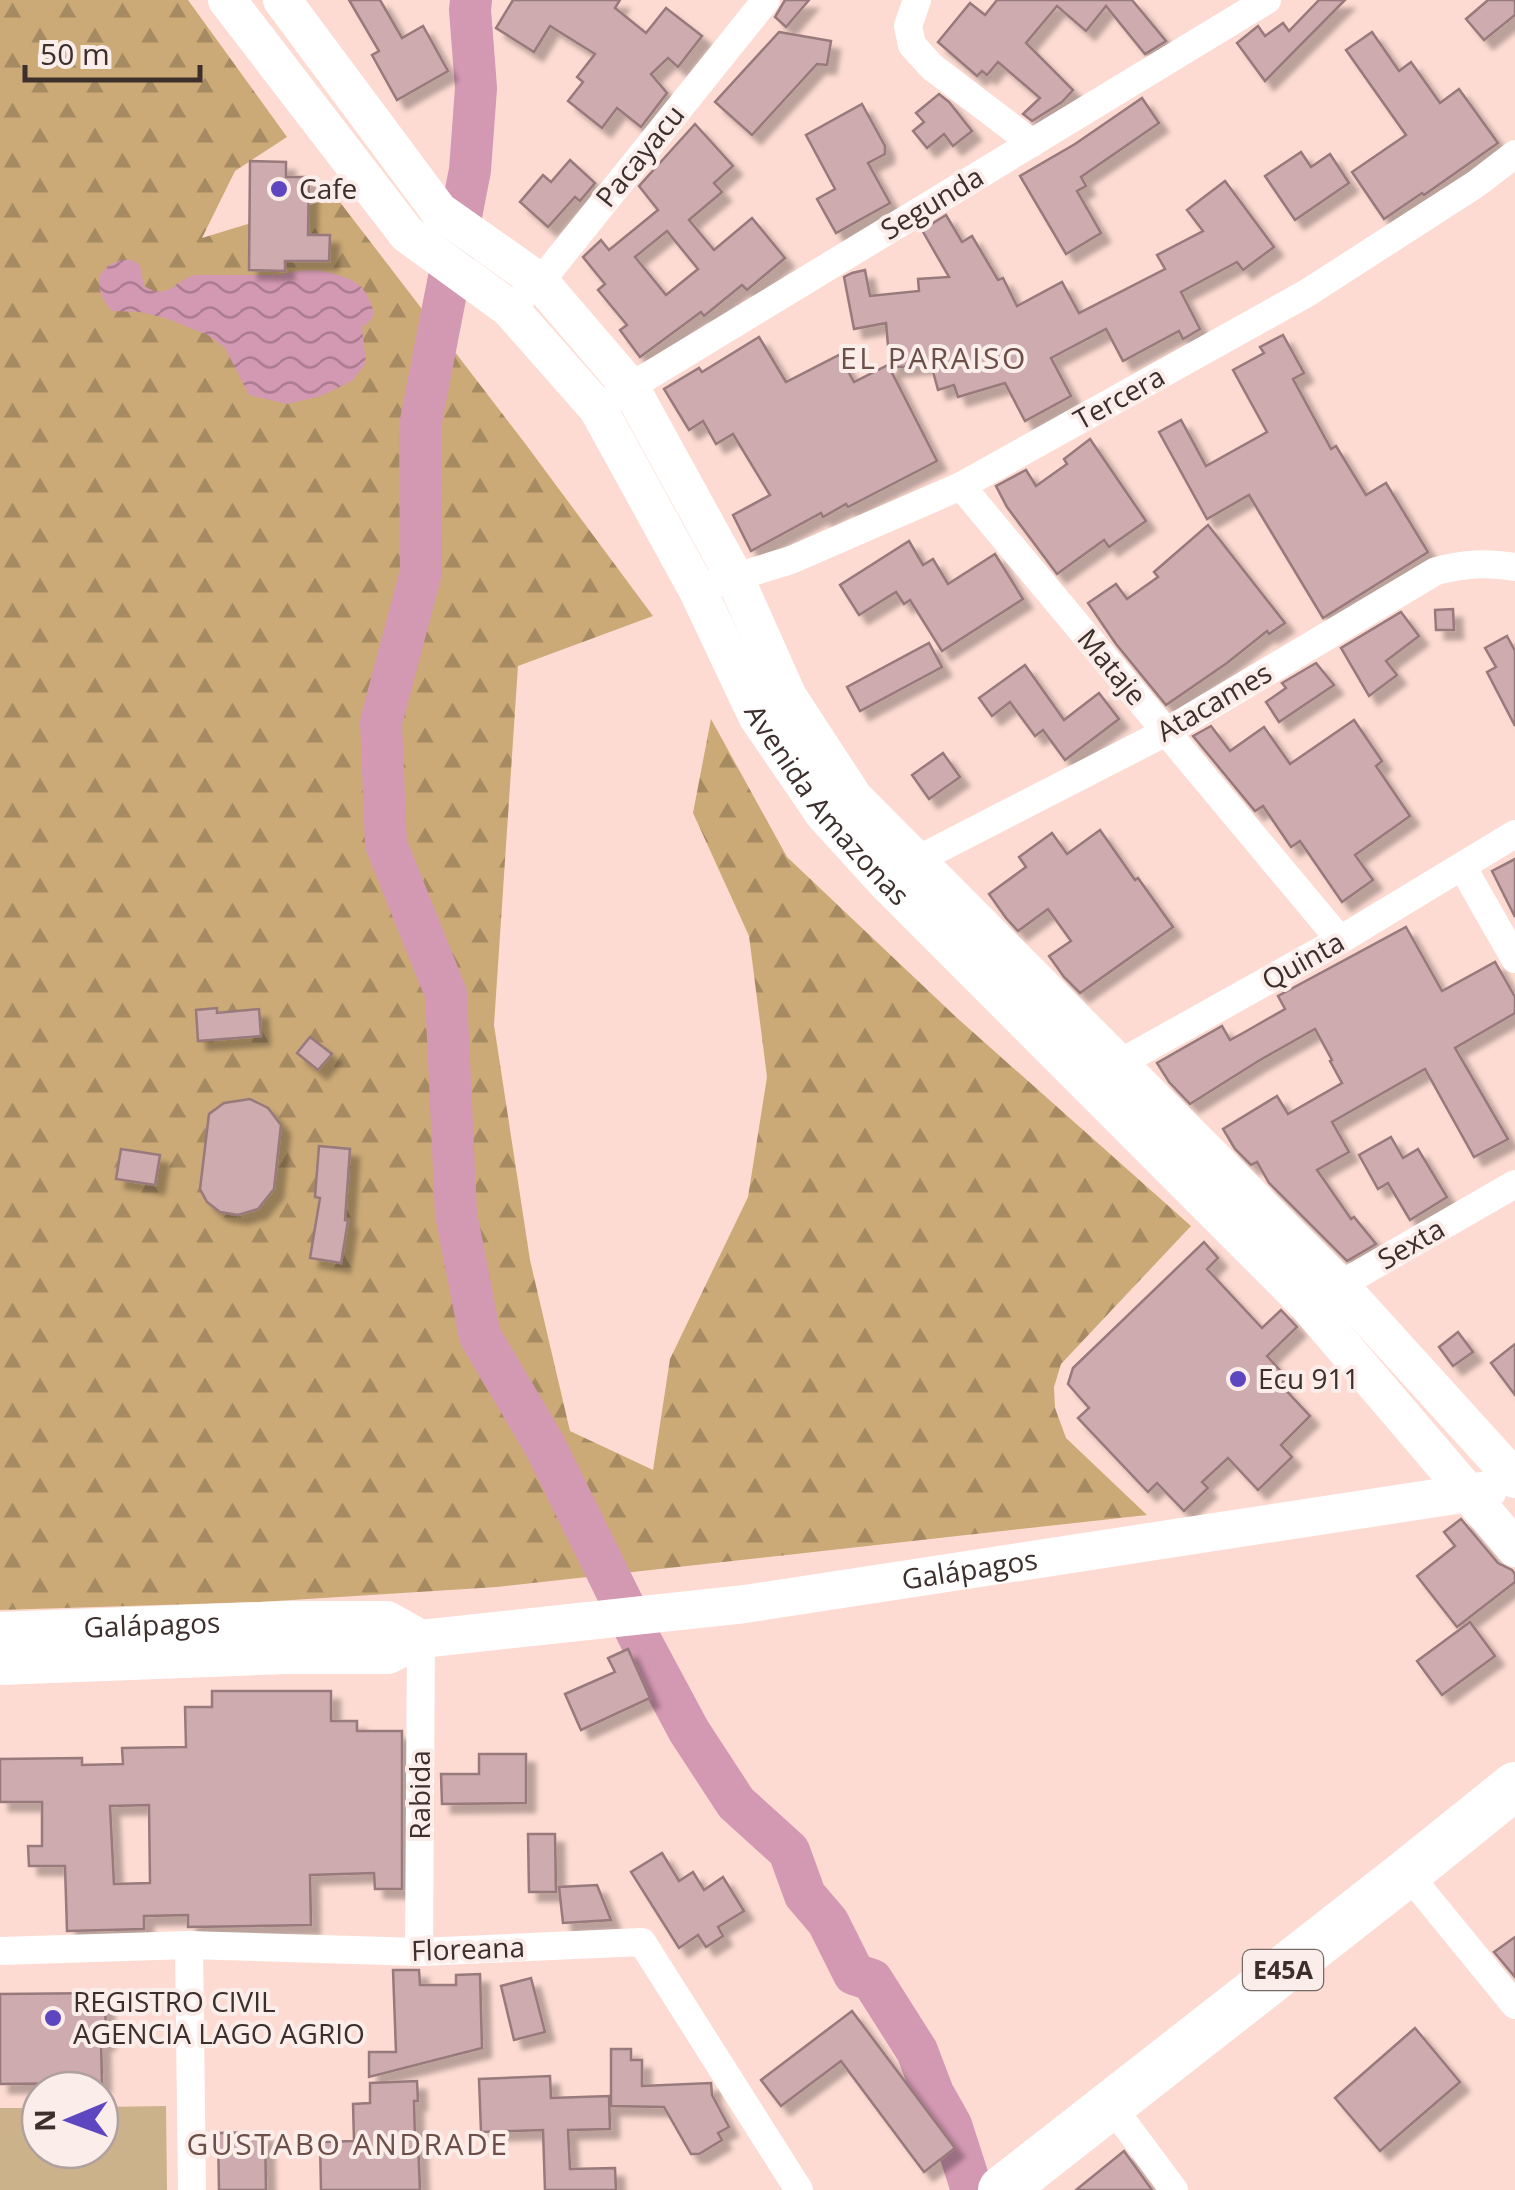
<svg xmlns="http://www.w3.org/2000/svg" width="1515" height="2190" font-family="'Open Sans',sans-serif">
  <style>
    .forest { fill: url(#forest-firs) }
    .park { fill: #ccb28b }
    .water { fill: url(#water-waves) }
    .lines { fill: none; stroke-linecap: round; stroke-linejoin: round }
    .river { stroke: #d398b2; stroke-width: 42 }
    .building { fill: #cdabae; stroke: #98797b; stroke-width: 2.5; fill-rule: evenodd; filter: url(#shadow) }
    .street { stroke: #fff; stroke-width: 28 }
    .secondary { stroke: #fff; stroke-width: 38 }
    .highway { stroke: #fff; stroke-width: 48 }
    .poi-dot { fill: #5d46bf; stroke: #fbedea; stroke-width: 4 }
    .labels { text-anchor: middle; stroke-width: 8; stroke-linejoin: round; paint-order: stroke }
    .shield { fill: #fbedea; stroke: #756865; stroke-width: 2.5 }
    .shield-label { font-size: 25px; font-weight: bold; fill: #3c2f2c }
    .street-label { font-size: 28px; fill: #3c2f2c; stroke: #fbedea }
    .poi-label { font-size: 28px; fill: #3c2f2c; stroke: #fbedea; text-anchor: start }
    .neighbourhood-label { font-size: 30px; letter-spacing: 2.5px; fill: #6b4f48; stroke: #fbedea }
  </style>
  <defs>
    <pattern id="forest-firs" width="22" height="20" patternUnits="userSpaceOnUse" patternTransform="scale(2.5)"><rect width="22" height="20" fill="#cbaa77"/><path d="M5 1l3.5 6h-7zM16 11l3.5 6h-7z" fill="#a68b62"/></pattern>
    <pattern id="water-waves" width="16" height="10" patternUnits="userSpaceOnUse" patternTransform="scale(2.5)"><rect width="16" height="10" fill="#d398b2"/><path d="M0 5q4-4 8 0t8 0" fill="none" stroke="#ac7c91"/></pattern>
    <filter id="shadow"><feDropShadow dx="9" dy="9" stdDeviation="2.5" flood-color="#0004"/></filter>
  </defs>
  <rect width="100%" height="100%" fill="#fddbd2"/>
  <!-- forest -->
  <polygon class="forest" points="0,0 188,0 287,137 235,171 202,238 336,197 524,442 653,616 518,666 494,1025 530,1260 570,1431 653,1470 670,1359 748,1197 767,1077 749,936 693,813 711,719 787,857 956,1017 1191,1226 1061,1364 1054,1387 1055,1408 1066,1438 1147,1515 497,1587 260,1602 0,1610"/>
  <!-- park -->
  <polygon class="park" points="166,2106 167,2190 0,2190 0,2108 40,2108 40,2150 100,2150 100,2107"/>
  <!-- water -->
  <path class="water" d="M121 260H132L140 265 144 286C169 301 173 281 195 275H281C293 271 309 269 322 271 332 273 352 278 360 286 366 291 375 308 373 316 372 320 365 325 362 327L366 363 352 381 321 396 287 404 249 395 225 348 208 335 165 318 140 312 112 311C102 300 98 291 99 276L109 265Z"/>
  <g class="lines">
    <!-- river -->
    <polyline class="river" points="471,0 470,10 476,88 470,170 420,426 421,572 381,722 386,844 446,994 456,1214 480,1336 544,1444 644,1647 689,1731 736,1803 789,1851 805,1895 828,1922 854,1974 872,1980 917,2051 933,2093 951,2125 972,2190"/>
  </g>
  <!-- building -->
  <g class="building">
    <polygon points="349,0 380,0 402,38 423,26 448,71 397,100 372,55 379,51"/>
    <polygon points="513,0 620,0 615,8 646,33 666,8 702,36 678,67 668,58 651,74 667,93 641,127 617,108 602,128 568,101 583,82 577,77 595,54 550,26 534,52 496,28"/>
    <polygon points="785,0 809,0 786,27 775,17"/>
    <polygon points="997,0 1132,0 1166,41 1145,54 1106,6 1086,31 1057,6 1026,43 1073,90 1062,102 1032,121 1023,114 1040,98 998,62 987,75 982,71 977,76 938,42 970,3 985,15"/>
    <polygon points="1319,0 1345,0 1265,81 1237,43 1258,26 1265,36 1283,23 1289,31"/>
    <polygon points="1488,0 1515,0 1515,15 1484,40 1466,19"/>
    <polygon points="779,32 831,41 827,65 817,64 752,135 715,102"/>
    <polygon points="1372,32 1399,71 1411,62 1440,103 1459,89 1498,143 1424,195 1422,193 1384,219 1352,172 1406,135 1346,50"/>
    <polygon points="939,94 949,102 972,131 953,146 944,134 927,148 913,131 924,122 916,113"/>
    <polygon points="1142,98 1159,123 1081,177 1086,186 1077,191 1101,233 1066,254 1020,176 1075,144"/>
    <polygon points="862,104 885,146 885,154 868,163 890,203 836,233 817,199 835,189 806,135"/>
    <path d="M695 124 733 166 714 183 722 192 689 220 714 250 752 218 785 258 747 290 742 285 704 316 701 312 640 357 620 330 627 325 598 290 605 284 583 257 601 240 609 250 658 210 639 186ZM667 231 698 269 666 295 635 257Z"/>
    <polygon points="1301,152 1311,167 1330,154 1349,183 1295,220 1265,176"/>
    <polygon points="570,160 595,183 580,201 575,197 548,227 520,202 543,175 551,182"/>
    <polygon points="250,161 286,162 286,177 309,177 308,235 330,235 329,261 285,261 285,271 249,270"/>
    <polygon points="1225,181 1274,247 1243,270 1237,262 1181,292 1200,329 1183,339 1179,331 1123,361 1106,329 1051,358 1071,396 1025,421 1005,383 958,397 954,385 938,390 931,364 890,368 886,323 854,329 844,277 852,273 865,270 870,296 919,291 918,279 949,277 922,230 946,215 962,242 972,236 998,280 1003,278 1017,306 1062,282 1079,313 1165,269 1157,255 1203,231 1187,210"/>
    <polygon points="1283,335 1304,373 1293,379 1331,449 1336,446 1366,495 1386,483 1428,552 1323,618 1249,495 1207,519 1159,432 1181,420 1206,466 1267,432 1233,370 1264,353 1260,347"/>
    <polygon points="759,337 786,382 839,355 854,382 888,365 937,461 848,507 846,504 823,517 821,513 751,551 733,515 770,495 733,434 716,444 703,421 689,430 664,389 699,368 702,372"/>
    <polygon points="1090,439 1146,521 1109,547 1104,540 1057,574 1007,507 996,486 1026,470 1036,486 1067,464 1064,459"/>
    <polygon points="1208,525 1285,623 1269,634 1267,631 1227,663 1166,705 1116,644 1088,603 1116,584 1127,599 1158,577 1154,572"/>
    <polygon points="909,541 923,565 933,559 948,584 995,554 1023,599 942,651 910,600 904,604 896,592 859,615 840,585"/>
    <polygon points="1453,609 1454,630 1436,630 1435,610"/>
    <polygon points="1401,612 1419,636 1386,661 1397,675 1369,696 1341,648"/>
    <polygon points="1507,636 1515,651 1515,726 1487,672 1496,667 1485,648"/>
    <polygon points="929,643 942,667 860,711 847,687"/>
    <polygon points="1316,663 1334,685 1279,722 1266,702 1286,688 1282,683"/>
    <polygon points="1025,665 1064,720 1099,693 1119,719 1065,760 1043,730 1035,736 1010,702 992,716 979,698"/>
    <polygon points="1354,720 1382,761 1376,766 1410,816 1355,855 1373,880 1342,902 1300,841 1291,847 1263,806 1255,811 1193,736 1211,726 1230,751 1264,727 1290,764"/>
    <polygon points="943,753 960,777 929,799 912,775"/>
    <polygon points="1100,830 1135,880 1138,878 1173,927 1080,993 1064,977 1049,956 1071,941 1048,909 1018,931 1006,918 989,894 1026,867 1019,857 1052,833 1067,854"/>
    <polygon points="1515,859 1515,917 1492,871"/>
    <polygon points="1406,927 1442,991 1495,962 1515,997 1515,1013 1455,1048 1508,1139 1474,1157 1425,1069 1332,1122 1349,1152 1317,1170 1351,1219 1354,1217 1376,1244 1347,1261 1269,1183 1257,1162 1251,1165 1235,1149 1223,1129 1277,1096 1288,1114 1342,1083 1330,1061 1332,1060 1315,1029 1260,1060 1190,1104 1169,1082 1157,1063 1222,1026 1230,1040 1243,1033 1285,1009 1278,996"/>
    <polygon points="217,1008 217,1013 259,1009 261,1036 198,1041 196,1010"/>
    <polygon points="310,1037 332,1054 318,1070 297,1053"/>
    <polygon points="250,1099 268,1108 281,1125 274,1189 258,1209 238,1215 220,1212 207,1202 200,1189 209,1114 224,1103"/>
    <polygon points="1391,1137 1403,1158 1418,1149 1447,1197 1410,1220 1388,1183 1378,1189 1359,1155"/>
    <polygon points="319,1146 350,1149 345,1220 348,1221 341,1263 310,1258 320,1198 315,1197"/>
    <polygon points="121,1149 160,1155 155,1185 116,1179"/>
    <polygon points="1204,1242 1218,1258 1207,1269 1262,1328 1281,1310 1297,1327 1267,1356 1287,1378 1280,1384 1310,1416 1281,1445 1292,1457 1258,1490 1228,1458 1202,1482 1208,1488 1184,1511 1157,1483 1148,1492 1078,1418 1089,1408 1068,1384 1073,1368"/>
    <polygon points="1458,1332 1473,1352 1453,1366 1439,1347"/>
    <polygon points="1515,1344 1515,1395 1491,1363"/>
    <polygon points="1461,1519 1498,1563 1512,1570 1515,1574 1515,1582 1457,1627 1417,1576 1455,1546 1444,1532"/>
    <polygon points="1470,1622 1495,1656 1442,1695 1417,1661"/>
    <polygon points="628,1649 650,1698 581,1730 565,1694 615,1672 608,1658"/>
    <path d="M212 1691H331V1721H357V1731H402V1889H375L374 1873 310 1875 311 1925 188 1927V1915L144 1916V1929L67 1931 65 1866H29L28 1846H42V1802H0V1759L82 1758V1765L123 1764 122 1748 186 1747 185 1707H212ZM149 1805 150 1883 114 1884 110 1806Z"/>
    <polygon points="479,1754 526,1754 526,1803 442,1804 441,1774 479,1774"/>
    <polygon points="528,1834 555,1834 556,1892 529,1892"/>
    <polygon points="662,1853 679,1881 693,1872 704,1890 723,1877 744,1911 718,1927 723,1936 706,1947 698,1935 679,1948 631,1872"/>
    <polygon points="597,1885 611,1920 563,1923 559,1887"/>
    <polygon points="1515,1937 1515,1977 1494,1952"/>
    <polygon points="393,1970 419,1970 420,1985 456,1985 456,1975 480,1974 482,2048 369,2077 369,2052 396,2052"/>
    <polygon points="531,1978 545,2032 514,2040 501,1986"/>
    <polygon points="105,1993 106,2041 101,2041 102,2083 0,2084 0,1994"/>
    <polygon points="852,2011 955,2148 924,2172 841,2061 781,2106 761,2080"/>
    <polygon points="1415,2028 1460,2082 1380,2151 1335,2098"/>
    <polygon points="611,2049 631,2049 631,2060 642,2060 642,2086 711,2083 712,2095 729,2127 718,2133 722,2140 699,2154 691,2154 664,2107 611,2106"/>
    <polygon points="550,2076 551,2098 609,2096 610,2129 568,2130 570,2169 615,2168 616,2190 545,2190 543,2130 481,2132 479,2079"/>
    <polygon points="417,2081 418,2101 414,2101 415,2140 418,2140 420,2190 321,2190 320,2142 354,2141 353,2104 370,2103 370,2083"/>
    <polygon points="265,2132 266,2190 219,2190 218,2133"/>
    <polygon points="1124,2151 1152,2190 1076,2190"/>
  </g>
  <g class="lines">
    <!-- street -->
    <g class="street">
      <polyline points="917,0 908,26 912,45 932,67 1032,143"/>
      <polyline points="509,308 540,282 766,0"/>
      <polyline points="598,409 630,387 1267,0"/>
      <polyline points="961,486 1340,940"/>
      <polyline points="697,589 791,560 961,486 1307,293 1476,184 1515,154"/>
      <path d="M915 861 1166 732 1436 571C1464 564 1487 562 1515 567"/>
      <polyline points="1463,868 1515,959"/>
      <polyline points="1108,1074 1120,1063 1340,940 1515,834"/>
      <polyline points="1326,1293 1515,1184"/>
      <polyline points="1407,1873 1515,2005"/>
      <polyline points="189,1945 192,2190"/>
      <polyline points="0,1951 189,1945 419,1952 642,1942 799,2190"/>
      <polyline points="419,1952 421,1639"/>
      <polyline points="1110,2104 1174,2190"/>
    </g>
    <!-- secondary -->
    <g class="secondary">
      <path id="s1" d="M227 0 407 234 509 308 598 409 697 589 757 716 824 814 884 880 1307 1304 1515 1548"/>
      <polyline points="282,0 439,211 540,282 630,387 735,578 788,697 854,798 1340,1286 1515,1479"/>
      <path id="s2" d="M0 1631 284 1620H387L421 1639"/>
      <path id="s3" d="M0 1666 286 1655H388L421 1639 745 1604 1488 1490"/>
    </g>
    <!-- highway -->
    <polyline class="highway" points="1002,2190 1407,1873 1515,1786"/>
  </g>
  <!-- markers -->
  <g class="poi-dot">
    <circle cx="279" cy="189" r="10"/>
    <circle cx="1238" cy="1379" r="10"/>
    <circle cx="53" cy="2018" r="10"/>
  </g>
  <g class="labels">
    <!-- shield labels -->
    <rect class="shield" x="1243" y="1950" width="80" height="40" rx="8"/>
    <g class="shield-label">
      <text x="1283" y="1979">E45A</text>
    </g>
    <!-- street labels -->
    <g class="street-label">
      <text transform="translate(640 156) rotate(-51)" y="10">Pacayacu</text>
      <text transform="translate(932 203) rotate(-31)" y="10">Segunda</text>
      <text transform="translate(1119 398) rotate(-29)" y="10">Tercera</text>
      <text transform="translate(1112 667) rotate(50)" y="10">Mataje</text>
      <text transform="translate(1214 702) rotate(-30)" y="10">Atacames</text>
      <text dy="10" stroke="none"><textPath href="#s1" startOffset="1015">Avenida Amazonas</textPath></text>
      <text transform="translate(1303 961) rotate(-29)" y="10">Quinta</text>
      <text transform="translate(1411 1244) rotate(-30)" y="10">Sexta</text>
      <text dy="10" stroke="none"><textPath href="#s3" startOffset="978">Galápagos</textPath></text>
      <text dy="10" stroke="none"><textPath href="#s2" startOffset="152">Galápagos</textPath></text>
      <text transform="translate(420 1795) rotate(-90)" y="10">Rabida</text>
      <text transform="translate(468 1949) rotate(-2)" y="10">Floreana</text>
    </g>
    <!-- poi labels -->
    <g class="poi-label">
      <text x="299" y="199">Cafe</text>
      <text x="1258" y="1389">Ecu 911</text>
      <text x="73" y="2012">REGISTRO CIVIL<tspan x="73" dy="32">AGENCIA LAGO AGRIO</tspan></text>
    </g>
    <!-- neighbourhood labels -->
    <g class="neighbourhood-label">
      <text x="934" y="369">EL PARAISO</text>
      <text x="348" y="2155">GUSTABO ANDRADE</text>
    </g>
  </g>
  <!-- north arrow -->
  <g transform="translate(70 2120) rotate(269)"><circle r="48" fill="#fbedea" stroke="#afa19e" stroke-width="2.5"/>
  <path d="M0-8L18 38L0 25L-18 38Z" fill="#5d46bf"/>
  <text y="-15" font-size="28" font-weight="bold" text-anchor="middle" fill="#3c2f2c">N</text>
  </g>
  <!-- scale -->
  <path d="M25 65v15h175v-15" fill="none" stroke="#3c2f2c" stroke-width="5"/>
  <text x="40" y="65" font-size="30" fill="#3c2f2c" stroke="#fbedea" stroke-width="8" paint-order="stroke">50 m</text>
</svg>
